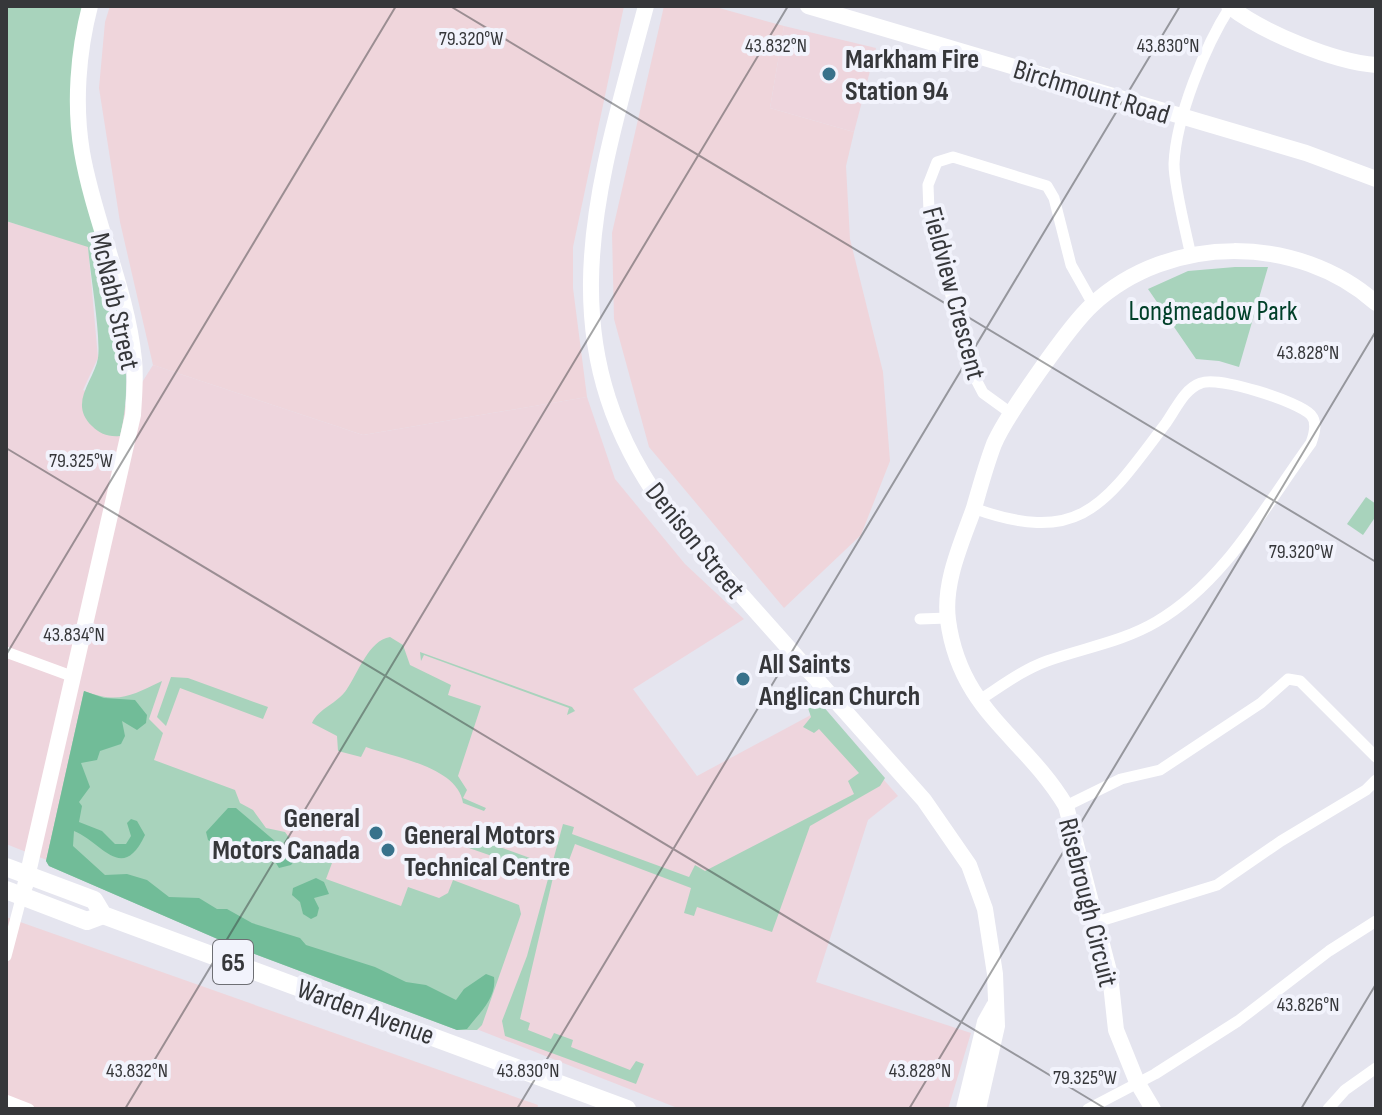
<svg xmlns="http://www.w3.org/2000/svg" width="1382" height="1115" font-family="'Sofia Sans Condensed',sans-serif">
  <style>
    .commercial { fill: #eed5dd }
    .industrial { fill: #efd5db }
    .green { fill: #a8d3bc }
    .forest { fill: #71bc98 }
    .lines { fill: none; stroke-linecap: round; stroke-linejoin: round }
    .street { stroke: #fff; stroke-width: 11 }
    .secondary { stroke: #fff; stroke-width: 16 }
    .primary { stroke: #fff; stroke-width: 18 }
    .ticks { fill: none; stroke: #36373a; stroke-width: 2; stroke-opacity: 0.45 }
    .poi-dot { fill: #38728b; stroke: #f2f3fc; stroke-width: 3 }
    .labels { text-anchor: middle; stroke-width: 8; stroke-linejoin: round; paint-order: stroke }
    .shield { fill: #f2f3fc; stroke: #6e6f74; stroke-width: 2 }
    .shield-label { font-size: 26px; font-weight: bold; fill: #36373a }
    .poi-label { font-size: 28px; font-weight: bold; fill: #36373a; stroke: #f2f3fc; text-anchor: start }
    .street-label { font-size: 28px; fill: #36373a; stroke: #f2f3fc }
    .park-label { font-size: 28px; fill: #004029; stroke: #f2f3fc }
    .ticks-label { font-size: 20px; text-anchor: middle; fill: #36373a; stroke: #f2f3fc; stroke-width: 8; stroke-linejoin: round; paint-order: stroke }
  </style>
  <rect width="100%" height="100%" fill="#e5e5ef"/>
  <!-- commercial -->
  <g class="commercial">
    <polygon points="784,26 876,48 854,132 770,108"/>
    <polygon points="6,221 88,246 98,358 83,390 127,406 153,365 363,435 587,397 615,479 685,564 744,619 633,689 697,776 822,709 898,796 868,820 816,982 971,1033 948,1109 680,1109 6,844"/>
  </g>
  <!-- industrial -->
  <g class="industrial">
    <polygon points="110,6 624,6 573,247 573,288 587,397 363,435 153,365 120,222 99,88 105,22"/>
    <polygon points="664,6 712,6 784,26 770,108 854,132 846,166 850,239 883,372 890,461 861,535 784,608 649,447 614,319 612,233"/>
    <polygon points="6,917 538,1105 537,1109 6,1109"/>
  </g>
  <!-- green -->
  <g class="green">
    <path d="M6 6H83C79 36 69 73 72 104 83 210 146 331 120 436 108 437 100 434 92 426 68 403 94 381 98 358 101 335 90 273 88 247L6 221Z"/>
    <polygon points="1235,267 1268,267 1239,367 1219,361 1196,359 1148,289 1188,271"/>
    <polygon points="1366,497 1376,504 1376,516 1363,535 1347,524"/>
    <path d="M390 637 403 645 410 665 451 685 448 695 481 706 458 776 467 790 463 798 486 808 484 811 463 803C458 767 396 758 366 747L361 757 338 751 337 736 312 723C319 708 337 704 347 689 358 673 369 640 390 637Z"/>
    <polygon points="420,652 572,707 575,711 567,715 569,708 424,655 421,661"/>
    <polygon points="171,677 188,678 268,707 263,719 180,688 166,726 157,717"/>
    <path d="M162 681 149 719 163 733 154 760 235 790 240 803 253 810 266 828 285 832 296 847 310 850 318 858 332 863 326 879 401 906 408 887 439 898 448 893 453 880 519 905 521 914 482 1025 477 1030H457L236 947 49 866 46 861 84 691C119 704 130 696 162 681Z"/>
    <polygon points="807,705 822,705 885,778 880,786 810,826 772,932 697,907 694,916 684,913 691,888 575,844 565,871 555,869 520,1019 530,1023 528,1030 551,1039 554,1033 573,1040 571,1047 630,1070 636,1061 644,1064 636,1084 505,1036 502,1021 527,956 563,824 574,827 572,834 689,877 695,865 705,871 854,794 848,781 859,773 819,729 814,733 803,727 811,717"/>
    <polygon points="478,839 530,858 525,878 517,874 518,865 466,847"/>
  </g>
  <!-- forest -->
  <g class="forest">
    <path d="M84 691 104 698 135 700 147 715 146 723 137 730 122 721 125 736 121 744 100 751 97 760 81 763 90 787 79 802 82 806 79 822 102 831 115 844H126L131 836 127 823 131 819 137 821 145 835C122 884 102 842 74 831L73 846 105 875 127 874 147 880 169 897 199 898 217 909H227L252 923 300 938 306 945 375 967 406 982 426 985 456 1000 464 989 486 974 494 977C497 998 479 1013 467 1029L457 1030 236 947 49 866 46 861Z"/>
    <polygon points="228,808 236,808 296,859 291,865 279,868 271,855 256,858 241,848 228,852 208,840 206,832"/>
    <polygon points="316,878 324,882 329,894 314,898 319,908 317,916 311,919 303,914 300,902 292,895 293,888"/>
  </g>
  <g class="lines">
    <!-- street -->
    <g class="street">
      <path d="M1191 256C1186 232 1174 186 1174 164 1176 117 1205 46 1230 7"/>
      <polyline points="1012,414 983,393 970,368 929,212 928,185 937,162 953,157 1047,186 1054,198 1071,265 1093,304"/>
      <path d="M973 508C1081 547 1105 504 1166 423 1176 409 1184 389 1201 383 1218 376 1298 401 1311 415 1318 423 1314 435 1311 443 1265 506 1225 582 1156 622 1122 642 1083 648 1047 661 1022 670 1000 687 978 701"/>
      <polyline points="920,619 948,618"/>
      <polyline points="6,652 74,677"/>
      <polyline points="1066,806 1121,779 1160,770 1261,703 1288,679 1300,681 1376,757"/>
      <polyline points="1097,922 1217,885 1281,841 1366,790 1376,780"/>
      <polyline points="6,956 22,895"/>
      <polyline points="6,1100 29,1109"/>
      <polyline points="1088,1109 1155,1074 1238,1021 1329,951 1376,921"/>
      <polyline points="1328,1109 1345,1090 1376,1068"/>
    </g>
    <!-- secondary -->
    <g class="secondary">
      <path d="M646 6C596 192 542 346 671 516L924 800 969 865 985 909 995 974 997 1026 978 1109"/>
      <polyline points="808,6 1306,153 1376,179"/>
      <path d="M1229 6C1262 32 1334 62 1376 65"/>
      <path d="M25 886 133 415C134 397 136 378 134 360 127 289 94 222 82 152 74 105 78 52 90 6"/>
      <polyline points="964,1109 985,1022 994,1006"/>
      <path d="M1153 1109 1137 1082 1116 1030 1110 975 1066 806C1024 736 960 711 948 620 943 582 962 542 974 508 980 487 986 465 994 444 1006 416 1070 325 1092 305 1170 233 1298 234 1376 303"/>
    </g>
    <!-- primary -->
    <g class="primary">
      <polyline points="6,867 94,900 103,915 627,1109"/>
      <polyline points="6,890 87,921 103,915"/>
    </g>
  </g>
  <!-- ticks -->
  <path class="ticks" d="M450 6 1376 562M6 448 1106 1109M6 655 396 6M125 1109 788 6M517 1109 1180 6M909 1109 1376 331M1301 1109 1376 984"/>
  <!-- markers -->
  <g class="poi-dot">
    <circle cx="829" cy="74" r="8"/>
    <circle cx="743" cy="679" r="8"/>
    <circle cx="376" cy="833" r="8"/>
    <circle cx="388" cy="850" r="8"/>
  </g>
  <g class="labels">
    <!-- shield labels -->
    <rect class="shield" x="213" y="940" width="40" height="44" rx="6"/>
    <g class="shield-label">
      <text x="233" y="971">65</text>
    </g>
    <!-- poi labels -->
    <g class="poi-label">
      <text x="845" y="68">Markham Fire<tspan x="845" dy="32">Station 94</tspan></text>
      <text x="759" y="673">All Saints<tspan x="759" dy="32">Anglican Church</tspan></text>
      <text x="360" y="827" text-anchor="end">General<tspan x="360" dy="32">Motors Canada</tspan></text>
      <text x="404" y="844">General Motors<tspan x="404" dy="32">Technical Centre</tspan></text>
    </g>
    <!-- street labels -->
    <g class="street-label">
      <text transform="translate(1092 91) rotate(17)" y="10">Birchmount Road</text>
      <text transform="translate(955 293) rotate(75)" y="10">Fieldview Crescent</text>
      <text transform="translate(116 301) rotate(77)" y="10">McNabb Street</text>
      <text transform="translate(696 540) rotate(51)" y="10">Denison Street</text>
      <text transform="translate(1089 902) rotate(76)" y="10">Risebrough Circuit</text>
      <text transform="translate(366 1011) rotate(20)" y="10">Warden Avenue</text>
    </g>
    <!-- park labels -->
    <g class="park-label">
      <text x="1213" y="320">Longmeadow Park</text>
    </g>
  </g>
  <g class="ticks-label">
    <text x="471" y="45">79.320°W</text>
    <text x="776" y="52">43.832°N</text>
    <text x="1168" y="52">43.830°N</text>
    <text x="1308" y="359">43.828°N</text>
    <text x="81" y="467">79.325°W</text>
    <text x="1301" y="558">79.320°W</text>
    <text x="74" y="641">43.834°N</text>
    <text x="1308" y="1011">43.826°N</text>
    <text x="137" y="1077">43.832°N</text>
    <text x="528" y="1077">43.830°N</text>
    <text x="920" y="1077">43.828°N</text>
    <text x="1085" y="1084">79.325°W</text>
  </g>
  <!-- border -->
  <rect width="1382" height="1115" fill="none" stroke="#36373a" stroke-width="16"/>
</svg>
